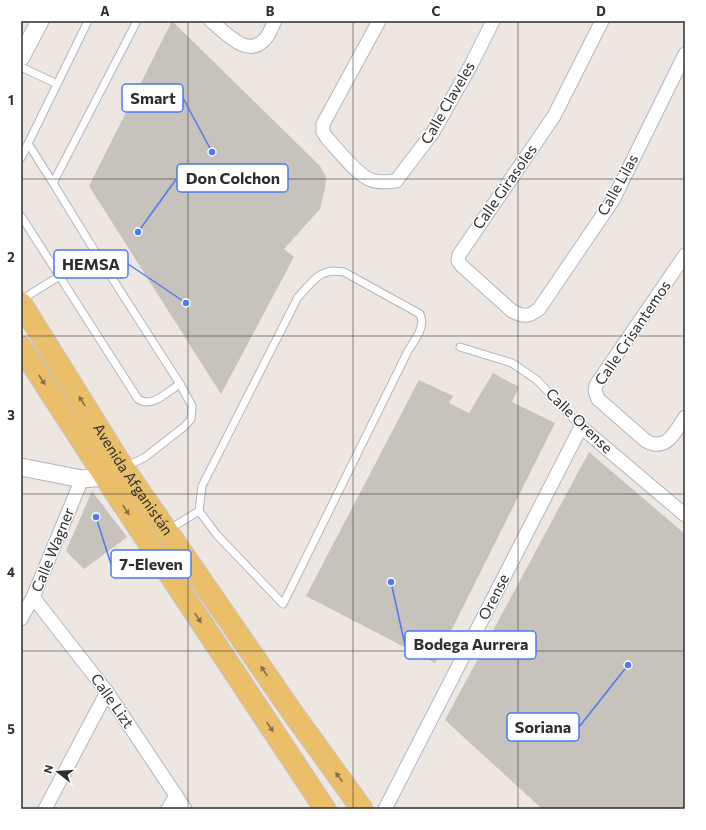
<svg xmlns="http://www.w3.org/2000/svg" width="706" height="830" font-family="Commissioner,sans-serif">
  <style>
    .building { fill: #c7c2bc }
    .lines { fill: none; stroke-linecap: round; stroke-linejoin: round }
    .service-casing { stroke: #b2b5bd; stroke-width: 9 }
    .minor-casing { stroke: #b2b5bd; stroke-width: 15 }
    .tertiary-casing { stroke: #b2b5bd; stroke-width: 19 }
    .primary-casing { stroke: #c4c4c4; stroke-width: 23 }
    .service { stroke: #fff; stroke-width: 7 }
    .minor { stroke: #fff; stroke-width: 13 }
    .tertiary { stroke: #fff; stroke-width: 17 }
    .primary { stroke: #ebbf69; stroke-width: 21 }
    .oneway { fill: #836f49 }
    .grid { fill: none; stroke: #2e2e2e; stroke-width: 1; stroke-opacity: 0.55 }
    .labels { text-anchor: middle; stroke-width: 3; stroke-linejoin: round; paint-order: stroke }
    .street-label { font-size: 15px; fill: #2e2e2e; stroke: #fff }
    .leader { fill: none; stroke: #4a7bf2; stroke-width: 1.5 }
    .callout-dot { fill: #4a7bf2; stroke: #fff; stroke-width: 1.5 }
    .callout { fill: #fff; stroke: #4a7bf2; stroke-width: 1.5 }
    .callout-label { font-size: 16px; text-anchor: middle; font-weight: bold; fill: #2e2e2e }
    .neatline { fill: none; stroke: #2e2e2e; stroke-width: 1.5 }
    .grid-label { font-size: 13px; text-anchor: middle; font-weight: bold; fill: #2e2e2e }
  </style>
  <rect width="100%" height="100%" fill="#eee7e1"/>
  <!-- building -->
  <g class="building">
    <polygon points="172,21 320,166 326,177 325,188 320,209 284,249 294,257 221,394 89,186"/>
    <polygon points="493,373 519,387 512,402 555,423 435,663 306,596 419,380 453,396 449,403 469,413"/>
    <polygon points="589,452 685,534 685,809 537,809 539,806 445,720"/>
    <polygon points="92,491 127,537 84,569 66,551"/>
  </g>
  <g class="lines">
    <defs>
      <g id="service">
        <polyline points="21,67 57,84"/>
        <polyline points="29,145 53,183"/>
        <polyline points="21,158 88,21"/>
        <path d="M21 216 138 399C152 409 168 391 180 384"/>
        <path d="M333 271 344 272 420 314C426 327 415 339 408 351L283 604 217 535 199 511 202 486 298 297C309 286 317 272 333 271Z"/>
        <polyline points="21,300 96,253"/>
        <polyline points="460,347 512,363 537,380 581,427"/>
        <polyline points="124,467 144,458 185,426 191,419 192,406 180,384 96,253 53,183 137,21"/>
        <polyline points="168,530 199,511"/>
      </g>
      <g id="minor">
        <path d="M211 21C226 33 248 60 266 38 270 33 272 26 275 21"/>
        <path d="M379 21 323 124V132L327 138C338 150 357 175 371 180 379 183 388 182 396 181L433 132 471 65 493 21"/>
        <path d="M602 21 554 116 459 255 458 261 462 266 512 311C524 317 528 317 539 309L613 200 685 54"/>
        <path d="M685 255 596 385 595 391 598 399 646 441C667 452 675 432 685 417"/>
        <polyline points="33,597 107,692 185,809"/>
        <polyline points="21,619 33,597 82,479"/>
        <polyline points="45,809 107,692"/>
        <polyline points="168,809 176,795"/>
        <polyline points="385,809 581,427 685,515"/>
      </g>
      <g id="tertiary">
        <polyline points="21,57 40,21"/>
        <polyline points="21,467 82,479 105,477 114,472"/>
      </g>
      <g id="primary">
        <path id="s1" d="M21 303 123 467 292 712 362 809"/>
        <polyline points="21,347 105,477 325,809"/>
      </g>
    </defs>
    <!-- service casing -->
    <use href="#service" class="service-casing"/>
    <!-- minor casing -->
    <use href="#minor" class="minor-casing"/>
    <!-- tertiary casing -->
    <use href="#tertiary" class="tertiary-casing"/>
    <!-- primary casing -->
    <use href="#primary" class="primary-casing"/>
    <!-- service -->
    <use href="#service" class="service"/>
    <!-- minor -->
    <use href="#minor" class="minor"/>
    <!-- tertiary -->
    <use href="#tertiary" class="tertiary"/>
    <!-- primary -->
    <use href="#primary" class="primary"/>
  </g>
  <!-- one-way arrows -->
  <defs><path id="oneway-solid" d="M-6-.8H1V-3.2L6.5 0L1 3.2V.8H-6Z"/></defs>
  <g class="oneway">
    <use href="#oneway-solid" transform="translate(42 380) rotate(57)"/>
    <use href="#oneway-solid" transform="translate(82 401) rotate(-122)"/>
    <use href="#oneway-solid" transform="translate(126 510) rotate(57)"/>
    <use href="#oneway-solid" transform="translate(198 618) rotate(57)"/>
    <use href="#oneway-solid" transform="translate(264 671) rotate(-124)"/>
    <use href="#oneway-solid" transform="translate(270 727) rotate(56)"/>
    <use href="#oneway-solid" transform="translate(339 777) rotate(-126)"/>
  </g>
  <!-- grid -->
  <path class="grid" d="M188 21V809M353 21V809M518 21V809M21 179H685M21 336H685M21 494H685M21 651H685"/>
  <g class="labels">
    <!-- street labels -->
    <g class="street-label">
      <text transform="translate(448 103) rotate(-60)" y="5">Calle Claveles</text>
      <text transform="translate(618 185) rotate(-61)" y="5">Calle Lilas</text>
      <text transform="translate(505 187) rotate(-55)" y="5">Calle Girasoles</text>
      <text transform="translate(633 333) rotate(-56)" y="5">Calle Crisantemos</text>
      <text transform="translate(579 421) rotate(44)" y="5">Calle Orense</text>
      <text dy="5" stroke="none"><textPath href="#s1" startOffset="209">Avenida Afganistán</textPath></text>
      <text transform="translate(53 550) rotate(-68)" y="5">Calle Wagner</text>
      <text transform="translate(494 597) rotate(-63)" y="5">Orense</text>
      <text transform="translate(112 701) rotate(55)" y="5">Calle Lizt</text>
    </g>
  </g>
  <!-- callouts -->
  <path class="leader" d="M212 152L183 98M138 232L177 178M186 303L128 264M96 517L111 564M391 582L405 645M628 665L579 727"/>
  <g class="callout-dot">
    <circle cx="212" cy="152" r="4"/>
    <circle cx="138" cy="232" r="4"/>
    <circle cx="186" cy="303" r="4"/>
    <circle cx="96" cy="517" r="4"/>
    <circle cx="391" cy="582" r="4"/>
    <circle cx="628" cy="665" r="4"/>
  </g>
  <g class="callout">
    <rect x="122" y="84" width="61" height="28" rx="4"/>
    <rect x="177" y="164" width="111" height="28" rx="4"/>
    <rect x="54" y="250" width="74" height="28" rx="4"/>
    <rect x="111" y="550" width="80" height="28" rx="4"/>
    <rect x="405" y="631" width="131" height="28" rx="4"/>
    <rect x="507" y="713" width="72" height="28" rx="4"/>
  </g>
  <g class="callout-label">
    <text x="153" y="104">Smart</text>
    <text x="233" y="184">Don Colchon</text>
    <text x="91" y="270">HEMSA</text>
    <text x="151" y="570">7-Eleven</text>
    <text x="471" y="650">Bodega Aurrera</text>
    <text x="543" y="733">Soriana</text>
  </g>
  <!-- border -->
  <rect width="706" height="830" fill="none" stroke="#ffffff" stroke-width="44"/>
  <!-- north arrow -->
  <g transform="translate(58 772) rotate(287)" stroke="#ffffff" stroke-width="3" paint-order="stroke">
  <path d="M0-3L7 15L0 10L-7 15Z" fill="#2e2e2e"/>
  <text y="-6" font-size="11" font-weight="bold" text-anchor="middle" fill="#2e2e2e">N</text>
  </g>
  <rect x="22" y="22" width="662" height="786" class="neatline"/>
  <g class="grid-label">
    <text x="105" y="16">A</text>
    <text x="270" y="16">B</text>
    <text x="436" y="16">C</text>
    <text x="601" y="16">D</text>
    <text x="11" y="105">1</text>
    <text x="11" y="262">2</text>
    <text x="11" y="420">3</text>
    <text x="11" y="577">4</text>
    <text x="11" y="734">5</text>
  </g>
</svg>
